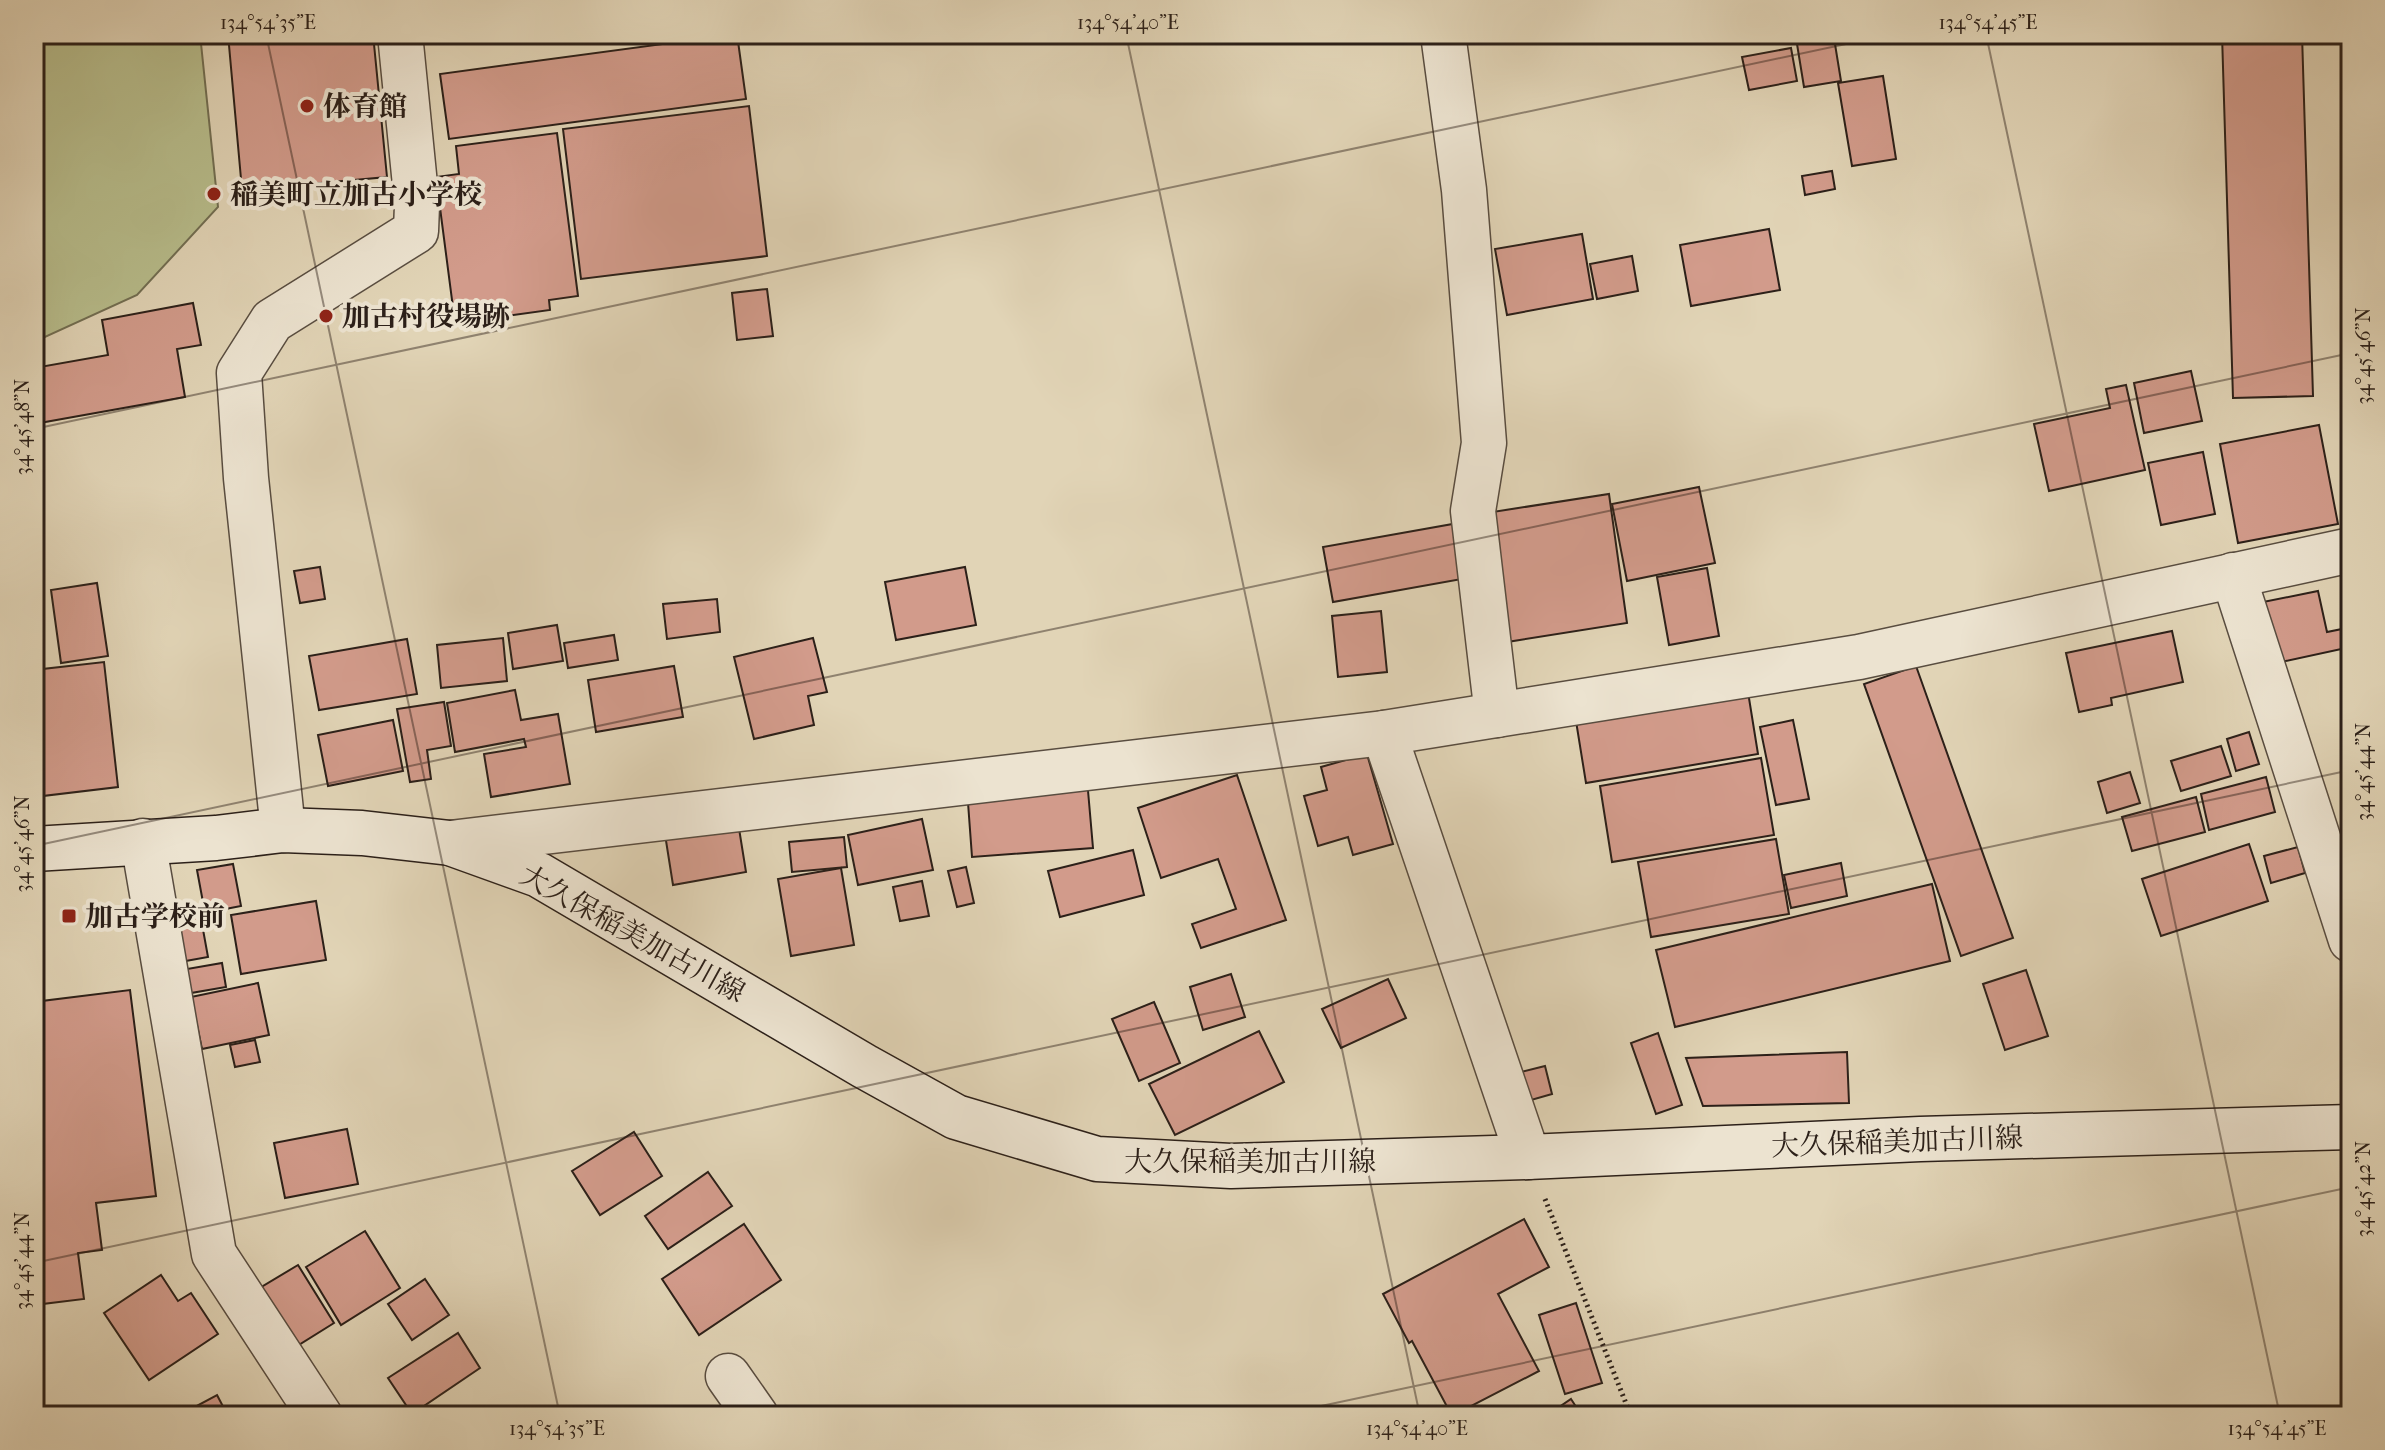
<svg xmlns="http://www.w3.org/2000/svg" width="2385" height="1450" font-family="'IM FELL French Canon','Noto Serif JP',serif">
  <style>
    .pitch { fill: #b7bc8b; stroke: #726e52; stroke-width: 2 }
    .building { fill: #d29b8b; stroke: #2c2019; stroke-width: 2 }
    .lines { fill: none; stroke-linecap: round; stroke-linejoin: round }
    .street-casing { stroke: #594d40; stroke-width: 47 }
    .secondary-casing { stroke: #2c2019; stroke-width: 47 }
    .path { stroke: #2c2019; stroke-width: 5; stroke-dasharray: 2 4; stroke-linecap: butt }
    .street { stroke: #ece3d0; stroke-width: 44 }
    .secondary { stroke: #ece3d0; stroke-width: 44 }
    .ticks { fill: none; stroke: #2c2019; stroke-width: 2; stroke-opacity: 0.45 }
    .poi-dot { fill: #8f2418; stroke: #ece3d0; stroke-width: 3 }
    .labels { text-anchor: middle; stroke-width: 8; stroke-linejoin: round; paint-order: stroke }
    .poi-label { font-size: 28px; font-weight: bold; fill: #2c2019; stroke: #ece3d0; text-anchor: start }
    .street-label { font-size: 28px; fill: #2c2019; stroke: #ece3d0 }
    .neatline { fill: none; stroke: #2c2019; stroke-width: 3 }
    .ticks-label { font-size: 20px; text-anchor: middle; fill: #2c2019 }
  </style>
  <rect width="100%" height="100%" fill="#e1d4b6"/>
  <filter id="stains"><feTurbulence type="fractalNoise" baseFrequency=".0025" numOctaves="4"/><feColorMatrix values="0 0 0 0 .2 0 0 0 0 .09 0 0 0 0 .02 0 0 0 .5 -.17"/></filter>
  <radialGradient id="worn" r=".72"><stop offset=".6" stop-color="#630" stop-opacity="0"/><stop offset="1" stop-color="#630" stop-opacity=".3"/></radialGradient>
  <!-- pitch -->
  <polygon class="pitch" points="34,34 200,34 218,207 137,295 34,342"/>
  <!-- building -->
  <g class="building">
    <polygon points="228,34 373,34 387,177 242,190"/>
    <polygon points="737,34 746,99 449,139 440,74"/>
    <polygon points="2222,34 2302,34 2313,396 2233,398"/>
    <polygon points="1834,38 1841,81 1804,87 1797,44"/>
    <polygon points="1791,48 1797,81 1749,90 1742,57"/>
    <polygon points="1883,76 1896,159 1852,166 1838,83"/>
    <polygon points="749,106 767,256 581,279 563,129"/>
    <polygon points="557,133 578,296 549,300 550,310 455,323 436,177 459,174 456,146"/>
    <polygon points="1832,171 1835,189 1805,195 1802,176"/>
    <polygon points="1769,229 1780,290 1691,306 1680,245"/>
    <polygon points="1582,234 1593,299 1507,315 1495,249"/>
    <polygon points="1632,256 1638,291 1597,299 1590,264"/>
    <polygon points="767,289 773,336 737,340 732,293"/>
    <polygon points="193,303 201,345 177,349 185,397 34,424 34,368 108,355 102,320"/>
    <polygon points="2191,371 2202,421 2144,433 2134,383"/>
    <polygon points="2126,385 2145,470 2049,491 2034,424 2110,408 2106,389"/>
    <polygon points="2319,425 2338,524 2238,543 2220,444"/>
    <polygon points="2203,452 2215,514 2161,525 2148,463"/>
    <polygon points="1699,487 1715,563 1627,581 1612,504"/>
    <polygon points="1609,494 1627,623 1507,642 1486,513"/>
    <polygon points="1464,522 1473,577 1333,602 1323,547"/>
    <polygon points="320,567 325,599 300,603 294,571"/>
    <polygon points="965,567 976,625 896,640 885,582"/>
    <polygon points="1707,568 1719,636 1669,645 1657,577"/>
    <polygon points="97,583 108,656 61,663 51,590"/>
    <polygon points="2318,591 2327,632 2342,629 2346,648 2272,664 2258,603"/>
    <polygon points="717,599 720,632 667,639 663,604"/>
    <polygon points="1381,611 1387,672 1338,677 1332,616"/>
    <polygon points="557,625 563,661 513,669 508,633"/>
    <polygon points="2172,631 2183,682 2111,698 2112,705 2079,712 2066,653"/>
    <polygon points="614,635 618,660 568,668 564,643"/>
    <polygon points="503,638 507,681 441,688 437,645"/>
    <polygon points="813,638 827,692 808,696 814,725 754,739 734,657"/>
    <polygon points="407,639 417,694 319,710 309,656"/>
    <polygon points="104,662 118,787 34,797 34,670"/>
    <polygon points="674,666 683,717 596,732 588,680"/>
    <polygon points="1916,666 2013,938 1961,956 1864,684"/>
    <polygon points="515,690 521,720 558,714 570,784 491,797 484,754 526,747 524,739 455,752 447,703"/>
    <polygon points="1748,692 1758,754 1586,783 1576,721"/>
    <polygon points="444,702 451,746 427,750 431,779 410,782 397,709"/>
    <polygon points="393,720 403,771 328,786 318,735"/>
    <polygon points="1793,720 1809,799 1776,805 1760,727"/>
    <polygon points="2249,732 2259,764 2236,771 2227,739"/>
    <polygon points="2221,746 2231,776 2181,791 2171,761"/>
    <polygon points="1367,754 1393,844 1353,855 1348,837 1318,846 1304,796 1327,790 1321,767"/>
    <polygon points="1761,758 1774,835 1612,862 1600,786"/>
    <polygon points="2130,772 2140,803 2107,813 2098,782"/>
    <polygon points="1237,775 1286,920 1201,948 1192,924 1236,909 1218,859 1161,878 1138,808"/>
    <polygon points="2266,777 2275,812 2209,830 2201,794"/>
    <polygon points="1087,779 1093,848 972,857 967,789"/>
    <polygon points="2196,797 2205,832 2132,851 2122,817"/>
    <polygon points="737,816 746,872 673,885 664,828"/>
    <polygon points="922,819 933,870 858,885 848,835"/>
    <polygon points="844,837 847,867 792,872 789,842"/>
    <polygon points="1776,839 1789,914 1651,937 1638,862"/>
    <polygon points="2249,844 2268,901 2161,936 2142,879"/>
    <polygon points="2298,847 2305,873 2271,883 2264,856"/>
    <polygon points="1133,850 1144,895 1060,917 1048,871"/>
    <polygon points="1841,863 1847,896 1791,908 1784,875"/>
    <polygon points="233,864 241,906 205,913 197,870"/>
    <polygon points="966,867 974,903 957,907 948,871"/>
    <polygon points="841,868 854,945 791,956 778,879"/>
    <polygon points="922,881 929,916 900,921 893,887"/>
    <polygon points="1932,884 1950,961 1675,1027 1656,950"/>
    <polygon points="316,901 326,960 241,974 231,915"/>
    <polygon points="200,913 208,957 169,964 160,919"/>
    <polygon points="222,963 226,987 191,993 187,969"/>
    <polygon points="2026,970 2048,1036 2005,1050 1983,984"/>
    <polygon points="1231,974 1245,1017 1203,1030 1190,987"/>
    <polygon points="1388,979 1406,1018 1341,1048 1322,1009"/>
    <polygon points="258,983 269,1035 202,1049 191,997"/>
    <polygon points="130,990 156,1196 96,1203 102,1250 78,1253 84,1299 34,1305 34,1002"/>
    <polygon points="1154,1002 1180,1063 1139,1081 1112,1019"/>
    <polygon points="1259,1031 1284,1082 1175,1135 1149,1084"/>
    <polygon points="1658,1033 1682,1105 1656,1114 1631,1043"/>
    <polygon points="255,1040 260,1062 235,1067 230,1045"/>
    <polygon points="1847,1052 1849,1103 1703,1106 1686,1058"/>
    <polygon points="1545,1066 1552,1094 1524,1102 1517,1073"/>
    <polygon points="347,1129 358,1184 285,1198 274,1143"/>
    <polygon points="634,1132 662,1176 600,1215 572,1171"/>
    <polygon points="708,1172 732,1206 668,1249 645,1216"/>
    <polygon points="1524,1219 1549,1267 1498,1294 1539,1371 1452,1416 1412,1341 1409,1343 1383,1294"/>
    <polygon points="744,1224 781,1280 699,1335 662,1279"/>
    <polygon points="365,1231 400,1288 341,1325 306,1267"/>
    <polygon points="298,1265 334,1323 289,1351 253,1292"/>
    <polygon points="161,1275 178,1301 191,1293 218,1334 149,1380 104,1313"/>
    <polygon points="425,1279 449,1315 412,1340 388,1304"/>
    <polygon points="1576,1303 1602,1383 1565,1394 1539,1315"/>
    <polygon points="458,1333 480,1368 412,1414 388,1378"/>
    <polygon points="217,1395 228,1416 178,1416"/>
    <polygon points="1571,1399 1582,1416 1546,1416"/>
  </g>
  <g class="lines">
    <defs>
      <g id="street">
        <polyline points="1443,34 1464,190 1484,443 1473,511 1497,715"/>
        <polyline points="2233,575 2351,940"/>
        <polyline points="1384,733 1528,1157"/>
        <polyline points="283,830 246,478 239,373 272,321 416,231 417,205 400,34"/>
        <polyline points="143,841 214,1254 320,1416"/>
        <polyline points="450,843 1384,733 1859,657 2351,550"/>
        <polyline points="728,1376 756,1416"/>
      </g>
      <polyline id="secondary" points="34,849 216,838 283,830 362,833 450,843 539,875 864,1066 956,1117 1097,1159 1231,1166 1528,1157 1920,1139 2351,1127"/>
    </defs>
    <!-- street casing -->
    <use href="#street" class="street-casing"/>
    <!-- secondary casing -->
    <use href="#secondary" class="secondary-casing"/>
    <!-- path -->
    <polyline class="path" points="1545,1199 1631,1416"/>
    <!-- street -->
    <use href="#street" class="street"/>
    <!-- secondary -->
    <use href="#secondary" class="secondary"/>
  </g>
  <!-- ticks -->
  <path class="ticks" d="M266 34 560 1416M1126 34 1420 1416M1986 34 2280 1416M34 429 1893 34M34 846 2351 353M34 1263 2351 770M1274 1416 2351 1187"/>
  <!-- markers -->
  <g class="poi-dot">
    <circle cx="307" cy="106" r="8"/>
    <circle cx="214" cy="194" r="8"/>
    <circle cx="326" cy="316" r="8"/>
    <rect x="61" y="908" width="16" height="16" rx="4"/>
  </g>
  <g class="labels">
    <!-- poi labels -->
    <g class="poi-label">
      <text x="323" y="116">体育館</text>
      <text x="230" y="204">稲美町立加古小学校</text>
      <text x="342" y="326">加古村役場跡</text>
      <text x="85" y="926">加古学校前</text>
    </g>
    <!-- street labels -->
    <g class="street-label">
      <text transform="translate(633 933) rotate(29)" y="10">大久保稲美加古川線</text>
      <text transform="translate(1897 1141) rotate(-2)" y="10">大久保稲美加古川線</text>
      <text x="1250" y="1171">大久保稲美加古川線</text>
    </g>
  </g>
  <!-- margin -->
  <rect width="2385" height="1450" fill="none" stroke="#e1d4b6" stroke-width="88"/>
  <rect x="44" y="44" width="2297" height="1362" class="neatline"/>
  <g class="ticks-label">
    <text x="268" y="29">134°54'35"E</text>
    <text x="1128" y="29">134°54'40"E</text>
    <text x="1988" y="29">134°54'45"E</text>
    <text transform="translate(2363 356) rotate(-90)" y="7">34°45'46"N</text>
    <text transform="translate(22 427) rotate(-90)" y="7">34°45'48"N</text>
    <text transform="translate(2363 772) rotate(-90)" y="7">34°45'44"N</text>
    <text transform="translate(22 844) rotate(-90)" y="7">34°45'46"N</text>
    <text transform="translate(2363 1189) rotate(-90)" y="7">34°45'42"N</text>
    <text transform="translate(22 1261) rotate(-90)" y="7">34°45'44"N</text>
    <text x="557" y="1435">134°54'35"E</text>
    <text x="1417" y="1435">134°54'40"E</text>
    <text x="2277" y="1435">134°54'45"E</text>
  </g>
  <rect width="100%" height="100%" filter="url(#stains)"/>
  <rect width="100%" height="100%" fill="url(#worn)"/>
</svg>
